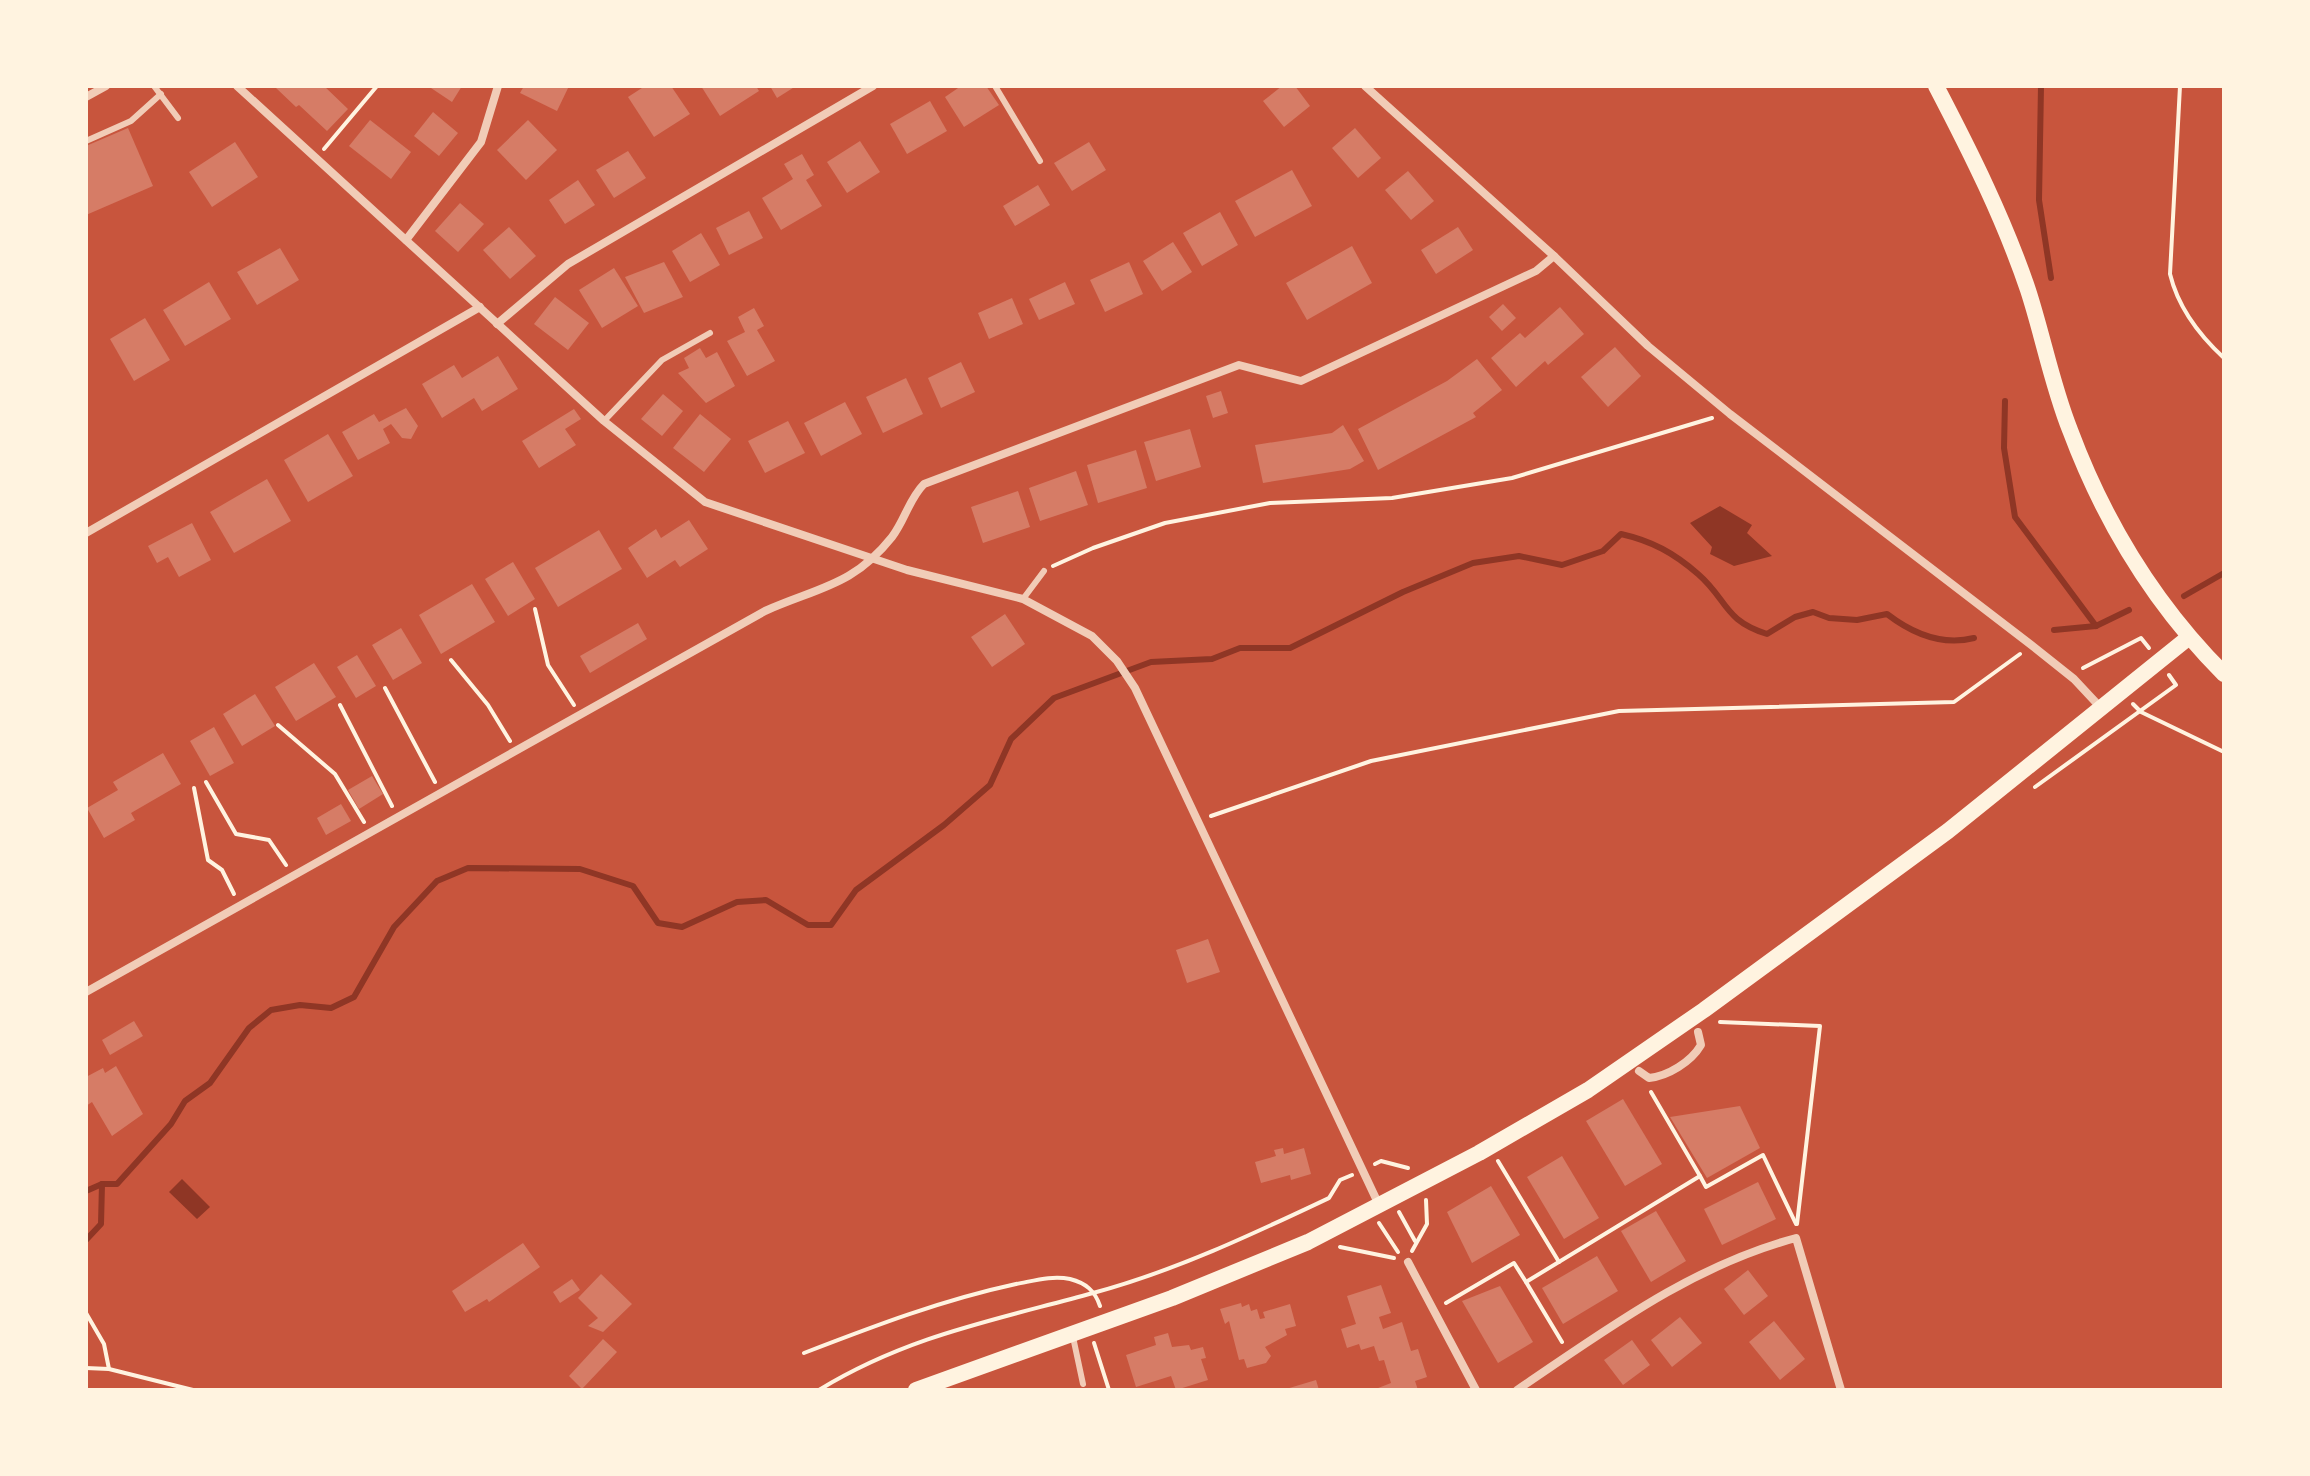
<svg xmlns="http://www.w3.org/2000/svg" width="2310" height="1476" font-family="Arial,sans-serif">
  <style>
    .water { fill: #8f3625 }
    .lines { fill: none; stroke-linecap: round; stroke-linejoin: round }
    .stream { stroke: #8f3625; stroke-width: 6 }
    .building { fill: #d67c66 }
    .path { stroke: #fff3e0; stroke-width: 4 }
    .service { stroke: #f1ccb7; stroke-width: 6 }
    .minor { stroke: #f1ccb7; stroke-width: 8 }
    .secondary { stroke: #fff3e0; stroke-width: 16 }
  </style>
  <rect width="100%" height="100%" fill="#c8553d"/>
  <!-- water -->
  <g class="water">
    <polygon points="1720,506 1752,525 1747,533 1772,556 1734,566 1710,554 1712,547 1690,523"/>
    <polygon points="182,1179 210,1207 197,1219 169,1192"/>
  </g>
  <g class="lines">
    <!-- stream -->
    <g class="stream">
      <polyline points="2041,86 2039,200 2051,278"/>
      <polyline points="2005,401 2004,448 2015,517 2096,626"/>
      <polyline points="2184,596 2224,573"/>
      <polyline points="2054,630 2096,626 2129,610"/>
      <path d="M86 1191 102 1184H117L171 1124 185 1101 210 1083 249 1028 271 1010 300 1005 331 1008 354 997 394 927 437 881 468 868 580 869 633 886 658 923 682 927 737 902 766 900 808 925H831L856 890 944 825 990 785 1011 739 1054 698 1151 662 1212 659 1240 648H1290L1403 592 1473 563 1519 556 1562 565 1603 551 1621 534C1652 541 1674 553 1698 574 1728 600 1723 620 1767 634L1795 617 1813 612 1829 618 1857 620 1887 614C1913 634 1942 646 1974 638"/>
      <polyline points="86,1240 101,1224 102,1184"/>
    </g>
  </g>
  <!-- building -->
  <g class="building">
    <polygon points="278,86 324,86 348,109 327,131 299,105 296,107 276,88"/>
    <polygon points="428,86 462,86 452,102"/>
    <polygon points="524,86 569,86 557,111 520,93"/>
    <polygon points="645,86 671,86 690,114 654,137 628,97"/>
    <polygon points="701,86 756,86 759,91 720,116"/>
    <polygon points="770,86 796,86 777,98"/>
    <polygon points="961,86 986,86 999,105 964,127 945,97"/>
    <polygon points="1282,86 1295,86 1310,106 1284,127 1263,101"/>
    <polygon points="930,101 947,131 907,154 890,124"/>
    <polygon points="433,112 458,133 439,156 414,136"/>
    <polygon points="370,120 411,152 391,179 349,146"/>
    <polygon points="528,120 557,150 526,180 497,150"/>
    <polygon points="128,128 153,186 86,215 86,146"/>
    <polygon points="1355,128 1381,158 1358,178 1332,148"/>
    <polygon points="860,141 880,172 847,193 827,162"/>
    <polygon points="235,142 258,177 212,207 189,172"/>
    <polygon points="1089,142 1106,170 1072,191 1054,163"/>
    <polygon points="628,151 646,178 614,198 596,170"/>
    <polygon points="802,154 814,175 806,180 822,206 781,230 762,198 793,179 784,164"/>
    <polygon points="1292,170 1312,206 1255,237 1235,201"/>
    <polygon points="1408,171 1434,201 1411,220 1385,190"/>
    <polygon points="578,180 595,205 565,224 549,200"/>
    <polygon points="1038,185 1050,205 1015,226 1003,206"/>
    <polygon points="460,203 484,224 458,252 435,231"/>
    <polygon points="749,211 763,238 729,255 716,228"/>
    <polygon points="1220,212 1238,245 1202,266 1183,233"/>
    <polygon points="509,227 536,256 510,279 483,250"/>
    <polygon points="1458,227 1473,250 1436,274 1421,250"/>
    <polygon points="701,233 720,265 690,282 672,251"/>
    <polygon points="1173,242 1192,272 1162,291 1143,261"/>
    <polygon points="1352,246 1372,283 1307,320 1286,283"/>
    <polygon points="280,248 299,280 257,305 237,272"/>
    <polygon points="664,262 683,297 644,313 625,277"/>
    <polygon points="1129,262 1143,294 1105,312 1090,280"/>
    <polygon points="614,268 638,306 602,328 579,290"/>
    <polygon points="209,282 231,319 185,346 163,310"/>
    <polygon points="1065,282 1075,304 1039,320 1029,299"/>
    <polygon points="555,297 589,323 568,350 534,324"/>
    <polygon points="1012,298 1023,324 989,339 978,313"/>
    <polygon points="1503,304 1516,318 1502,331 1489,317"/>
    <polygon points="1560,307 1584,334 1548,365 1545,361 1516,387 1491,358 1520,333 1525,338"/>
    <polygon points="754,308 764,326 757,330 775,361 747,376 727,341 745,332 738,317"/>
    <polygon points="145,318 170,360 134,381 110,339"/>
    <polygon points="1615,347 1641,376 1608,407 1581,377"/>
    <polygon points="700,348 706,358 717,352 735,386 706,403 678,373 689,368 684,358"/>
    <polygon points="498,356 518,389 482,411 474,398 442,418 422,384 454,365 462,378"/>
    <polygon points="1477,359 1502,390 1473,413 1476,417 1378,470 1358,429 1447,381"/>
    <polygon points="961,362 975,392 941,408 928,378"/>
    <polygon points="906,378 923,414 883,433 866,397"/>
    <polygon points="1221,391 1228,413 1213,418 1206,396"/>
    <polygon points="663,394 683,411 662,436 641,419"/>
    <polygon points="845,402 862,434 821,456 804,423"/>
    <polygon points="406,408 418,426 411,439 402,438 391,424 383,429 390,443 358,460 342,432 374,414 379,422"/>
    <polygon points="574,409 581,419 565,429 576,445 539,468 522,441"/>
    <polygon points="700,414 731,439 704,472 673,448"/>
    <polygon points="788,421 805,453 765,473 748,441"/>
    <polygon points="1343,425 1364,461 1350,469 1263,483 1255,445 1332,433"/>
    <polygon points="1190,429 1201,467 1156,481 1144,442"/>
    <polygon points="328,434 353,476 308,502 284,460"/>
    <polygon points="1136,450 1147,488 1098,503 1087,465"/>
    <polygon points="1076,471 1088,505 1040,521 1029,488"/>
    <polygon points="267,479 291,521 234,553 210,512"/>
    <polygon points="1018,491 1030,527 983,543 971,507"/>
    <polygon points="689,520 708,549 680,567 675,560 647,578 628,548 656,529 661,538"/>
    <polygon points="192,523 211,560 179,577 168,557 157,563 148,546"/>
    <polygon points="599,530 622,569 558,607 535,568"/>
    <polygon points="513,562 535,599 508,616 485,579"/>
    <polygon points="472,584 495,622 441,654 419,615"/>
    <polygon points="1005,614 1025,644 992,667 971,637"/>
    <polygon points="638,623 647,639 590,673 580,656"/>
    <polygon points="401,628 422,663 393,680 372,645"/>
    <polygon points="357,655 376,686 356,698 337,667"/>
    <polygon points="314,663 336,697 296,721 275,687"/>
    <polygon points="255,694 275,726 242,746 223,714"/>
    <polygon points="214,727 234,763 210,776 190,741"/>
    <polygon points="163,753 181,784 131,813 135,820 104,838 87,808 118,790 113,782"/>
    <polygon points="372,776 383,794 359,809 348,790"/>
    <polygon points="341,804 351,821 326,835 317,818"/>
    <polygon points="1208,939 1220,972 1187,983 1176,950"/>
    <polygon points="134,1021 143,1036 110,1055 102,1040"/>
    <polygon points="116,1066 143,1114 112,1136 92,1102 86,1106 86,1077 103,1068 105,1073"/>
    <polygon points="1623,1099 1662,1164 1625,1186 1586,1121"/>
    <polygon points="1740,1106 1760,1148 1707,1178 1670,1117"/>
    <polygon points="1283,1148 1284,1154 1304,1148 1311,1174 1291,1180 1290,1175 1261,1183 1255,1162 1276,1156 1274,1150"/>
    <polygon points="1562,1156 1599,1218 1564,1239 1527,1177"/>
    <polygon points="1758,1182 1776,1219 1722,1245 1704,1209"/>
    <polygon points="1491,1186 1520,1235 1472,1263 1447,1212"/>
    <polygon points="1656,1211 1686,1261 1651,1282 1621,1231"/>
    <polygon points="523,1243 540,1267 489,1302 487,1299 465,1312 452,1291"/>
    <polygon points="1597,1256 1618,1291 1563,1324 1542,1288"/>
    <polygon points="1748,1270 1768,1296 1744,1315 1724,1289"/>
    <polygon points="601,1274 632,1304 603,1332 588,1326 598,1318 578,1298"/>
    <polygon points="572,1279 580,1290 560,1303 553,1292"/>
    <polygon points="1381,1285 1391,1313 1379,1317 1383,1329 1402,1322 1411,1351 1418,1349 1427,1377 1415,1381 1418,1390 1373,1390 1391,1383 1384,1360 1379,1361 1374,1346 1361,1350 1359,1344 1347,1348 1341,1329 1356,1324 1347,1296"/>
    <polygon points="1500,1286 1533,1342 1498,1363 1462,1301"/>
    <polygon points="1241,1303 1242,1307 1249,1304 1251,1311 1257,1309 1260,1319 1265,1318 1263,1312 1290,1304 1296,1326 1285,1329 1287,1335 1265,1347 1271,1356 1266,1363 1247,1368 1244,1359 1239,1360 1229,1321 1225,1324 1220,1309"/>
    <polygon points="1680,1317 1702,1343 1672,1367 1651,1340"/>
    <polygon points="1774,1321 1805,1359 1780,1380 1749,1342"/>
    <polygon points="1168,1333 1172,1347 1189,1345 1191,1350 1203,1347 1206,1358 1201,1359 1208,1380 1176,1390 1171,1376 1136,1387 1126,1355 1156,1345 1154,1337"/>
    <polygon points="603,1339 617,1352 582,1389 569,1376"/>
    <polygon points="1632,1340 1650,1365 1623,1385 1604,1360"/>
    <polygon points="1316,1380 1319,1390 1286,1390 1286,1389"/>
  </g>
  <g class="lines">
    <!-- path -->
    <g class="path">
      <path d="M2180 86 2170 274C2178 307 2199 335 2224 358"/>
      <polyline points="324,149 377,86"/>
      <polyline points="1053,566 1093,548 1165,523 1270,503 1392,498 1512,478 1712,418"/>
      <polyline points="535,609 548,665 574,705"/>
      <polyline points="451,660 488,705 510,741"/>
      <polyline points="2083,668 2141,638 2149,648"/>
      <polyline points="385,688 435,782"/>
      <polyline points="2133,704 2141,712 2224,752"/>
      <polyline points="340,705 392,806"/>
      <polyline points="278,725 335,774 364,822"/>
      <polyline points="206,782 236,834 269,840 286,865"/>
      <polyline points="2035,787 2176,685 2169,675"/>
      <polyline points="194,788 208,860 222,870 234,894"/>
      <polyline points="1211,816 1371,761 1619,711 1954,702 2020,654"/>
      <polyline points="1720,1022 1820,1026 1797,1224"/>
      <polyline points="1651,1092 1700,1176"/>
      <polyline points="1498,1161 1559,1262"/>
      <polyline points="1375,1164 1381,1161 1408,1168"/>
      <polyline points="1399,1212 1415,1241"/>
      <polyline points="1379,1223 1398,1252"/>
      <polyline points="1340,1247 1394,1258"/>
      <polyline points="1412,1251 1427,1224 1426,1200"/>
      <polyline points="1526,1282 1562,1342"/>
      <polyline points="1446,1303 1514,1263 1526,1282 1700,1176 1706,1187 1763,1155 1796,1224"/>
      <polyline points="86,1313 104,1344 109,1369"/>
      <polyline points="1094,1343 1109,1390"/>
      <path d="M804 1353C874 1326 942 1300 1016 1284 1033 1281 1052 1275 1070 1279 1086 1283 1095 1291 1100 1306"/>
      <polyline points="86,1368 109,1369 193,1390"/>
      <path d="M819 1390C907 1336 995 1320 1093 1293 1175 1271 1253 1234 1329 1198L1340 1180 1352 1175"/>
    </g>
    <!-- service -->
    <g class="service">
      <polyline points="154,86 178,118"/>
      <polyline points="995,86 1040,161"/>
      <polyline points="86,141 131,121 161,94"/>
      <polyline points="604,421 662,360 710,333"/>
      <polyline points="1023,599 1044,571"/>
      <polyline points="1073,1337 1083,1384"/>
    </g>
    <!-- minor -->
    <g class="minor">
      <polyline points="237,86 604,421 705,502 907,570 1023,599 1092,636 1117,661 1135,688 1379,1205"/>
      <polyline points="1365,86 1554,256 1648,346 1730,414 2030,644 2074,679 2102,709"/>
      <polyline points="86,97 106,86"/>
      <polyline points="406,240 481,142 498,86"/>
      <polyline points="497,324 568,264 873,86"/>
      <polyline points="86,533 480,307"/>
      <path d="M86 992 765 611C819 587 853 586 892 537 905 520 909 499 924 484L1239 365 1301 381 1536 271 1554 256"/>
      <path d="M1639 1071 1649 1078C1668 1076 1691 1062 1701 1045L1698 1032"/>
      <polyline points="1408,1262 1476,1390"/>
      <path d="M1517 1390C1606 1330 1691 1266 1796 1238L1841 1390"/>
    </g>
    <!-- secondary -->
    <g class="secondary">
      <path d="M1936 86C1971 153 2004 219 2028 290 2043 336 2052 385 2070 430 2104 521 2155 605 2224 674"/>
      <polyline points="916,1390 1172,1298 1308,1242 1479,1153 1588,1090 1704,1010 1948,831 2188,638"/>
    </g>
  </g>
  <!-- border -->
  <rect width="2310" height="1476" fill="none" stroke="#fff3e0" stroke-width="176"/>
</svg>
